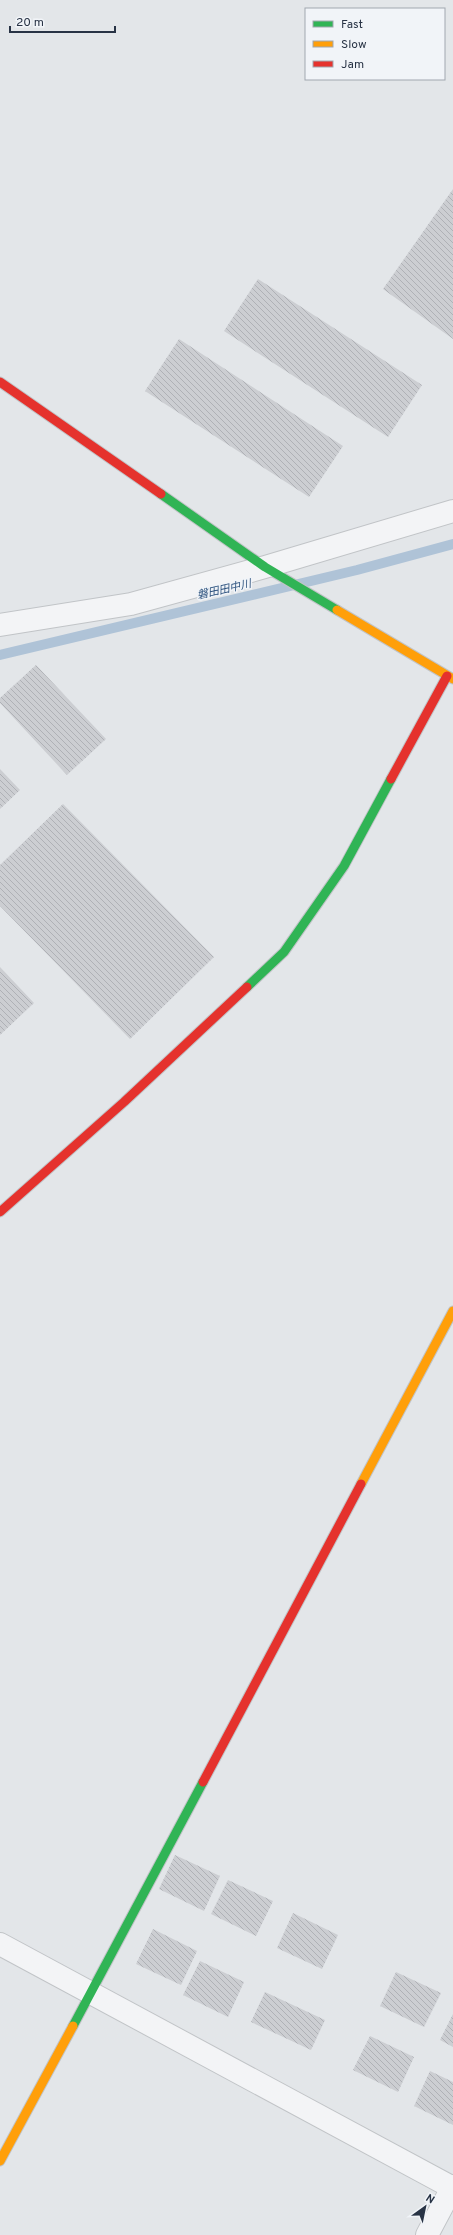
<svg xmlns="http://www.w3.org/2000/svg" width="453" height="2235" font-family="Overpass,'Noto Sans JP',sans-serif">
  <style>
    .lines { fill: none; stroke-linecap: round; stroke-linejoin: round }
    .stream { stroke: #afc3d7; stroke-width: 10 }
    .building { fill: url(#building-back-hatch) }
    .street-casing { stroke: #c1c4c7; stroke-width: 24 }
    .fast-casing { stroke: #c1c4c7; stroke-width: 11 }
    .slow-casing { stroke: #c1c4c7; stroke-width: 11 }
    .jam-casing { stroke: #c1c4c7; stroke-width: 11 }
    .street { stroke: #f3f4f6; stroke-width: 22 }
    .fast { stroke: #30b455; stroke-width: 9 }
    .slow { stroke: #ff9f0a; stroke-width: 9 }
    .jam { stroke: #e5322d; stroke-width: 9 }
    .labels { text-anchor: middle; stroke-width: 3; stroke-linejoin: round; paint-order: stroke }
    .water-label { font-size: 11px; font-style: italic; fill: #2d527e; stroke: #f1f4f8 }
  </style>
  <defs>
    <pattern id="building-back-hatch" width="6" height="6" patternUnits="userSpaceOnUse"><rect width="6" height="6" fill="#ccced2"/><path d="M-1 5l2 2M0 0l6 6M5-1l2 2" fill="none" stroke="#afb1b6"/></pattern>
  </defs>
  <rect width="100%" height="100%" fill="#e3e6e9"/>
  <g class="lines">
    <!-- stream -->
    <polyline class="stream" points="0,655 357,570 453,544"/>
  </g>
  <!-- building -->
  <g class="building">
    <polygon points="453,189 453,339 383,289"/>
    <polygon points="258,279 422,385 388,437 224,331"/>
    <polygon points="179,339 343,446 309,497 145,391"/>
    <polygon points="36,665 106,739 67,775 0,703 0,698"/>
    <polygon points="0,769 20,790 0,809"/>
    <polygon points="63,804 214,957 130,1039 0,906 0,865"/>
    <polygon points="0,967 34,1003 0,1035"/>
    <polygon points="175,1855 220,1876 204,1911 159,1889"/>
    <polygon points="228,1880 273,1901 256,1936 211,1914"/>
    <polygon points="293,1913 338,1935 322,1969 277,1948"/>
    <polygon points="153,1929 197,1951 181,1985 136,1964"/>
    <polygon points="200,1961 244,1982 228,2017 183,1995"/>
    <polygon points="396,1972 441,1993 424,2027 380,2006"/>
    <polygon points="265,1992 325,2020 311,2050 251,2022"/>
    <polygon points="453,2014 453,2047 440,2040"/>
    <polygon points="370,2036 414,2057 398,2092 353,2070"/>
    <polygon points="430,2071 453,2082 453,2125 414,2106"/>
  </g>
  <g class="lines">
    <defs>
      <g id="street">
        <polyline points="0,625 131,604 265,567 453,511"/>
        <polyline points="0,1944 453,2188"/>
        <polyline points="427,2235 453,2186"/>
      </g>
      <g id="fast">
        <polyline points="161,494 265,567 337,610"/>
        <polyline points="247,987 284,952 344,866 391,779"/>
        <polyline points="73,2026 203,1782"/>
      </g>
      <g id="slow">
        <polyline points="337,610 453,679"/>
        <polyline points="361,1484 453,1311"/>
        <polyline points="0,2161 73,2026"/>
      </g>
      <g id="jam">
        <polyline points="0,382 161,494"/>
        <polyline points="391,779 447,676"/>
        <polyline points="0,1212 124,1102 247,987"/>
        <polyline points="203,1782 361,1484"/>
      </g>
    </defs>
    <!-- street casing -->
    <use href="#street" class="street-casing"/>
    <!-- fast casing -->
    <use href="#fast" class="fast-casing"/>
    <!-- slow casing -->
    <use href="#slow" class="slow-casing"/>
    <!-- jam casing -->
    <use href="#jam" class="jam-casing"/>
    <!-- street -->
    <use href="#street" class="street"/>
    <!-- fast -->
    <use href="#fast" class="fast"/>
    <!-- slow -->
    <use href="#slow" class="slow"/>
    <!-- jam -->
    <use href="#jam" class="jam"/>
  </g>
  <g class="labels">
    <!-- water labels -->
    <g class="water-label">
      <text transform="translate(224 589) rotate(-13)" y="4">磐田田中川</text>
    </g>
  </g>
  <!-- legend -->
  <rect x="305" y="8" width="140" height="72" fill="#f1f4f8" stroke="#a1a7b0"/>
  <rect x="313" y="21" width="20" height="6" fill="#30b455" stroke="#a1a7b0"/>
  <text x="341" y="28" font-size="12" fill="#283345">Fast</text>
  <rect x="313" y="41" width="20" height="6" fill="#ff9f0a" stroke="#a1a7b0"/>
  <text x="341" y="48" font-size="12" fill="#283345">Slow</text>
  <rect x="313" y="61" width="20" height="6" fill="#e5322d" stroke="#a1a7b0"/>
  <text x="341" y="68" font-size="12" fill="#283345">Jam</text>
  <!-- north arrow -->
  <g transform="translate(425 2207) rotate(33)" stroke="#f1f4f8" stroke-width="3" paint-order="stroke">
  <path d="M0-3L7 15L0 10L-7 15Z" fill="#283345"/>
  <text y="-6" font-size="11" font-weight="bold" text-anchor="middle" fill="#283345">N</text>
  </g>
  <!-- scale -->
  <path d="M10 26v6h105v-6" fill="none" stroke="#283345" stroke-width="2"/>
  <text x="16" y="26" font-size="12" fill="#283345" stroke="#f1f4f8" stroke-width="3" paint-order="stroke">20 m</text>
</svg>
